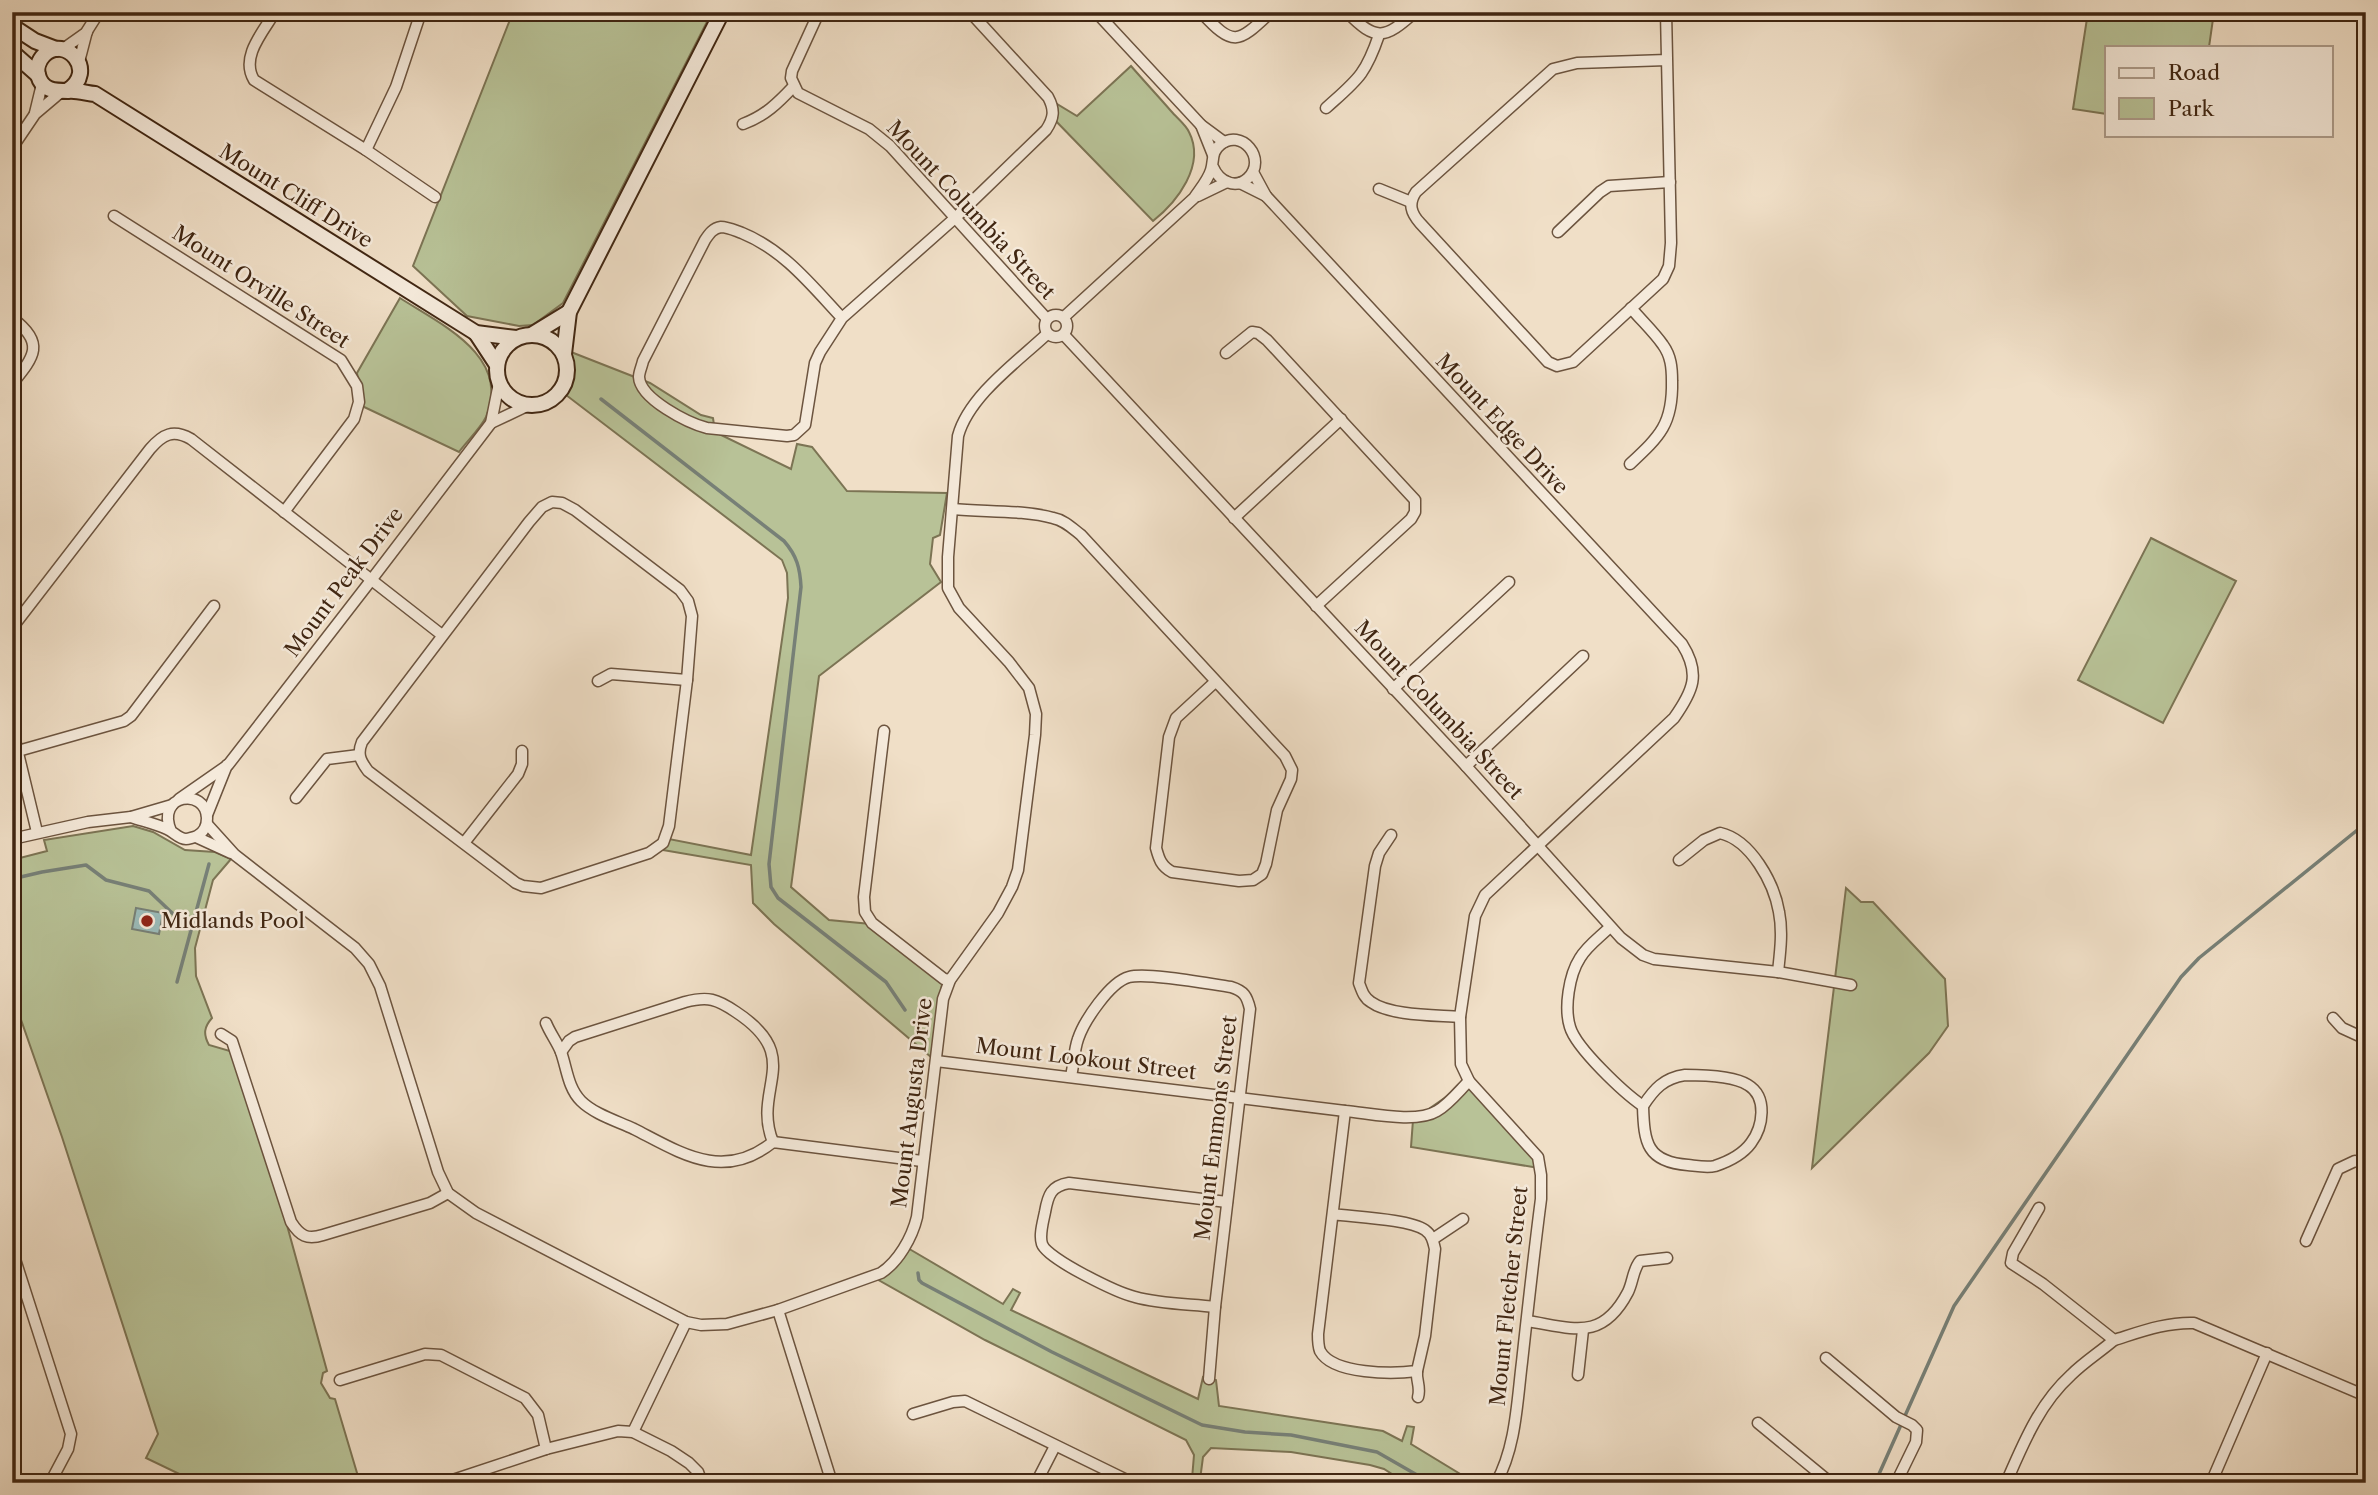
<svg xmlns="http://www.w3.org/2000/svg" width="2378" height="1495" font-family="'Libre Caslon Text',serif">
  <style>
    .green { fill: #b8c297; stroke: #7c7454; stroke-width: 2 }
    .water { fill: #9bbcba; stroke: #778077; stroke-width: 2 }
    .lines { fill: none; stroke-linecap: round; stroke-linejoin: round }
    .stream { stroke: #778077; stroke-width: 3.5 }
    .street-casing { stroke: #6c543f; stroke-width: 13 }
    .secondary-casing { stroke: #402612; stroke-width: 18 }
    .street { stroke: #f5eadb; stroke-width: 10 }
    .secondary { stroke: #f5eadb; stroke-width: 14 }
    .poi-dot { fill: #8f2418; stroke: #f5eadb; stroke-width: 2.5 }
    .labels { text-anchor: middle; stroke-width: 5; stroke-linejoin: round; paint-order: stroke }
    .street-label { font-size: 21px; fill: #402612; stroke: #f5eadb }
    .poi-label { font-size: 21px; fill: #402612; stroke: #f5eadb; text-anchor: start }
  </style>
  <rect width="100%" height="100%" fill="#f0dfc7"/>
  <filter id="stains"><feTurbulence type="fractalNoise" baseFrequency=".00286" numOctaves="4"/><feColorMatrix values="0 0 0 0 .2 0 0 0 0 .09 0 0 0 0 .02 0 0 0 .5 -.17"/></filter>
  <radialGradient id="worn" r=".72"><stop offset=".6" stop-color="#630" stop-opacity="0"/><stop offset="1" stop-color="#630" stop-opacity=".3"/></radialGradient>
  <!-- green -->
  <g class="green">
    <polygon points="513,12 712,12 563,303 533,325 519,326 467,316 413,266"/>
    <polygon points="2088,12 2214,12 2209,47 2107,47 2107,114 2073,109"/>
    <path d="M1131 66C1144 81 1158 96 1171 111 1177 118 1186 125 1189 132 1206 165 1177 202 1153 221L1051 116 1052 101 1077 116Z"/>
    <path d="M400 298C440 324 512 356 486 417 480 429 467 441 459 452L362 406 357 373Z"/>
    <polygon points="571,352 650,383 701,415 713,418 715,432 791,469 797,444 812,447 847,491 947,493 940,535 933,538 930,564 941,582 819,676 791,887 829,920 871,924 943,978 931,1057 774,924 753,903 751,865 657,849 664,838 751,855 788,598 787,573 782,560 566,395 571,380"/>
    <polygon points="2151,538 2236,581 2163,723 2078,680"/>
    <path d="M133 826 153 832 185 850 215 852 231 859 213 880 195 948 196 976 212 1018C204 1027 203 1034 209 1045L230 1051 238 1072 282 1207 327 1371 323 1373 321 1383 330 1398 335 1399 360 1483H198L146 1458 158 1434 62 1137 12 994V860L47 851 44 840Z"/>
    <polygon points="1846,888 1861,902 1873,902 1945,979 1948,1026 1929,1053 1812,1168"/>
    <polygon points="1466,1083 1539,1158 1539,1168 1411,1147 1413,1120"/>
    <polygon points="906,1247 1003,1304 1013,1289 1020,1293 1011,1310 1198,1399 1203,1377 1216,1380 1219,1406 1383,1431 1402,1441 1407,1426 1414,1427 1411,1444 1475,1483 1406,1483 1384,1469 1370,1465 1291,1452 1211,1448 1203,1457 1200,1480 1192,1479 1194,1455 1186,1440 985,1340 875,1278"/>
  </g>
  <!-- water -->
  <polygon class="water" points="136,908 163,913 159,934 132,929"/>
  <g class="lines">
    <!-- stream -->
    <g class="stream">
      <path d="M601 399 784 541C797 556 800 568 801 587L769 864 771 887 778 898 886 982 905 1010"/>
      <polyline points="12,879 42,872 86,865 106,880 149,891 190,930"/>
      <polyline points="177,982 209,864"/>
      <polyline points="918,1273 919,1280 922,1283 1052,1352 1202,1425 1245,1432 1291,1435 1377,1452 1431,1483"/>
      <polyline points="1875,1483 1954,1306 2181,977 2199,958 2366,823"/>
    </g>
    <defs>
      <g id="street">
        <path d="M275 12C263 32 240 57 254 80L366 150 435 197"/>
        <polyline points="819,12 792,71 791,78 798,93 869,129 890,146 1047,319"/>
        <polyline points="1096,12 1201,125 1224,142"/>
        <path d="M1201 12C1234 48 1238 43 1271 12"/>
        <path d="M1347 12C1376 42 1385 39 1415 12"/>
        <path d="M1666 12 1671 243 1669 266 1663 279 1573 362 1557 366 1548 362 1420 223C1411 213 1408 204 1416 192L1553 69 1577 63 1667 60"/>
        <polyline points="63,49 87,32"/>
        <polyline points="79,62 87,31 99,12"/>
        <path d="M1326 108C1357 80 1365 76 1379 35"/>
        <polyline points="35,113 42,84"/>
        <path d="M743 124C765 116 778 103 794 86"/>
        <polyline points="1201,125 1213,155"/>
        <polyline points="12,148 35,114 61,92"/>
        <polyline points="366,150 396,87 421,12"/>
        <path d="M1253 172 1266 196 1682 644C1701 674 1693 691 1674 718L1485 895 1475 916 1460 1017 1461 1064 1469 1081 1538 1157 1541 1175V1199C1534 1253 1528 1307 1522 1362 1517 1402 1516 1447 1496 1483"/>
        <polyline points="1240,183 1266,196"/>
        <polyline points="1379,189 1411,202"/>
        <polyline points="1198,196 1227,182"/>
        <polyline points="114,216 341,360 357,386 359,402 354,419 284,512"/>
        <polyline points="1558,232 1600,192 1609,186 1670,182"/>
        <circle cx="1056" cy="326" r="11"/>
        <path d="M1064 317 1194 198C1200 189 1208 180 1211 170 1214 161 1211 152 1220 145 1241 127 1268 159 1248 178 1235 190 1219 181 1213 167"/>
        <path d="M12 318C46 343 34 357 12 384"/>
        <path d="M842 318C812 286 784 250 742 233 736 231 728 227 721 227 713 228 709 234 705 240L643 361C642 366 639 372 639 377 640 399 688 423 707 428L787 436 794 435 805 425 815 363 820 352 842 318 955 218 1046 130C1054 118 1055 110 1048 97L970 12"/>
        <polyline points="1064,335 1466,766 1621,938 1643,955 1654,959 1778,972 1851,985"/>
        <polyline points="1226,353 1252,332 1258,333 1267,340 1415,500 1415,512 1411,519 1316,606"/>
        <polyline points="491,423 529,405"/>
        <path d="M1630 464C1660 436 1673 424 1672 381 1672 368 1671 356 1663 345 1654 332 1641 320 1631 308"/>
        <path d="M552 502 562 503 575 510 680 590 688 601 692 616 687 680 669 826 663 843 649 853 541 888 523 886 516 883 368 771C360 760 357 754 362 742L529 522 542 507Z"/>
        <path d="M953 509C983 512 1025 510 1053 518 1064 520 1072 528 1081 535L1285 756 1292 770 1291 779 1277 810 1266 864 1262 874 1253 880 1239 881 1172 872C1161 866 1159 859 1156 848L1169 737 1176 718 1215 682"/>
        <polyline points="1234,518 1341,419"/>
        <path d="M12 628 150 449C163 434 173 429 191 439L442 635"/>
        <polyline points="598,681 611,674 687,680"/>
        <polyline points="1393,689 1509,582"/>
        <polyline points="12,728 37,832"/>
        <polyline points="884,731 864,897 865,912 872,923 944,979 950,980"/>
        <polyline points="18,751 124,721 131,716 214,606"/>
        <polyline points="1466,766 1583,656"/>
        <polyline points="296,798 327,759 359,755"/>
        <polyline points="179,799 228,765 372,579 491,423 499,383"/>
        <polyline points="207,815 227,765"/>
        <path d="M131 817C143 821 156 824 167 829 174 832 179 839 186 839 188 839 195 837 197 836 203 833 207 826 207 818 206 787 155 794 171 831"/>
        <path d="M207 824 235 855 355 948 369 964 380 986 438 1172 448 1193 476 1213 686 1322 701 1325 727 1324 778 1310 881 1273C898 1262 912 1238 917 1217L943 999 950 980 998 913 1012 887 1018 870 1035 735 1036 714 1029 688 1009 662 959 608 948 588V557L958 436C969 396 1017 362 1047 334"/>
        <path d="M1391 835 1379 853 1375 866 1359 983C1362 991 1364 998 1371 1002 1390 1016 1437 1015 1460 1017"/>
        <polyline points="196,837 231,853"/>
        <polyline points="12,839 88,822 131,817 172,805"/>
        <polyline points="464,843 518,774 522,764 522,751"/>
        <path d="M1679 860 1704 840 1720 833C1751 840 1774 883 1779 912 1783 932 1780 953 1778 972"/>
        <path d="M1610 927C1600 937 1587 946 1580 958 1569 975 1564 1008 1570 1027 1576 1048 1624 1093 1643 1106"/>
        <polyline points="2333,1018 2342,1028 2366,1039"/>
        <path d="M546 1023C550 1033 557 1042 561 1052 567 1069 568 1088 581 1101 594 1114 617 1121 634 1129 681 1153 723 1182 773 1142L922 1161"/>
        <path d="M221 1034 232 1041 291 1222C300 1236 307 1240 323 1235L430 1203 448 1193"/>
        <path d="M561 1052 569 1041 575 1037 685 1002C708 996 717 999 736 1012 806 1058 751 1088 773 1142"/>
        <path d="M936 1061 1345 1111C1369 1113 1416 1124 1437 1111 1449 1104 1459 1091 1469 1081"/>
        <path d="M1685 1075C1702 1075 1734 1076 1748 1085 1768 1097 1763 1127 1751 1143 1743 1154 1727 1162 1715 1166 1707 1168 1697 1166 1688 1165 1647 1162 1644 1143 1643 1106 1654 1089 1664 1078 1685 1075Z"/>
        <path d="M1071 1076C1074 1064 1074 1050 1078 1039 1084 1021 1110 982 1129 977 1148 972 1209 984 1231 987 1244 991 1247 996 1250 1009L1215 1307 1209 1379"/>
        <path d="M2039 1208 2013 1253 2011 1263 2043 1284 2114 1340C2140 1332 2166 1322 2194 1323L2366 1396"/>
        <path d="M1333 1214C1354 1217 1409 1219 1425 1230 1432 1235 1433 1241 1435 1249L1425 1336 1417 1371C1394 1374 1333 1375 1320 1351 1318 1346 1318 1340 1318 1334L1345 1111"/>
        <polyline points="1433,1239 1463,1219"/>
        <polyline points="2306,1241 2338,1169 2355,1161 2366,1164"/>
        <polyline points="12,1250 71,1434 68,1449 50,1483"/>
        <path d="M1215 1307C1189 1304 1160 1304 1135 1297 1118 1293 1047 1259 1042 1244 1039 1235 1043 1222 1045 1212 1048 1195 1051 1186 1069 1183L1227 1202"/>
        <polyline points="778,1310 832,1483"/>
        <path d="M1527 1321C1573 1328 1602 1342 1628 1292 1633 1282 1633 1269 1640 1261L1667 1258"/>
        <polyline points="1826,1358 1896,1417 1912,1425 1917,1430 1916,1442 1896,1483"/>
        <path d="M1417 1371C1416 1381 1421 1387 1418 1397"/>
        <polyline points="1578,1375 1583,1330"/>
        <polyline points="340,1380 425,1354 441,1355 525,1398 538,1415 546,1449"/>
        <polyline points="913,1414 953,1402 965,1401 1133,1483"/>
        <polyline points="1758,1423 1831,1483"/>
        <polyline points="633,1432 686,1322"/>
        <polyline points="12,1482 14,1483"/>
        <polyline points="450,1483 456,1479 546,1449 618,1431 633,1432 671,1451 689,1463 698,1472 702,1483"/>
        <polyline points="1036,1483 1055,1446"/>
        <path d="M2006 1483C2023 1444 2039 1404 2071 1375 2084 1362 2100 1352 2114 1340"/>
        <polyline points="2211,1483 2267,1353"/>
      </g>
      <g id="secondary">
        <polyline points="12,26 35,41 56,49"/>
        <polyline points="12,52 38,75"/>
        <path d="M67 91C99 71 65 34 44 55 39 60 36 68 38 75 42 91 55 91 68 91 76 90 86 93 95 94L476 333 516 338"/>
        <polyline points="476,333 497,365"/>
        <polyline points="533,334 569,312"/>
        <circle cx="532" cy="370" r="35"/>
        <polyline points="564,354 569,312 722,12"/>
      </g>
    </defs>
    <!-- street casing -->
    <use href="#street" class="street-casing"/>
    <!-- secondary casing -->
    <use href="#secondary" class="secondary-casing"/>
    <!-- street -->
    <use href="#street" class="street"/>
    <!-- secondary -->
    <use href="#secondary" class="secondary"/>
  </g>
  <!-- markers -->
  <circle class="poi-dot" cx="147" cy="921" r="7"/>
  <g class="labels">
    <!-- street labels -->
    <g class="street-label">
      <text transform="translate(296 196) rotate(32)" y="7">Mount Cliff Drive</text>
      <text transform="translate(971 210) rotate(47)" y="7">Mount Columbia Street</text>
      <text transform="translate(261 287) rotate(33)" y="7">Mount Orville Street</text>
      <text transform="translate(1502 424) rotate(47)" y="7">Mount Edge Drive</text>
      <text transform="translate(344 582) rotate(-53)" y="7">Mount Peak Drive</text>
      <text transform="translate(1439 710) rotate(47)" y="7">Mount Columbia Street</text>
      <text transform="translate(1086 1059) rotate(7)" y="7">Mount Lookout Street</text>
      <text transform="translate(912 1103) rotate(-83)" y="7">Mount Augusta Drive</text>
      <text transform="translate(1216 1128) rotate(-83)" y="7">Mount Emmons Street</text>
      <text transform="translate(1509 1296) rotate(-84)" y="7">Mount Fletcher Street</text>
    </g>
    <!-- poi labels -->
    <g class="poi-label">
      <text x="161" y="928">Midlands Pool</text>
    </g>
  </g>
  <!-- margin -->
  <rect width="2378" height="1495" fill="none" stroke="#f0dfc7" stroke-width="42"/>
  <rect x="14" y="14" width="2350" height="1467" fill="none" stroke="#402612" stroke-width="3.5"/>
  <rect x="21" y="21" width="2336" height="1453" fill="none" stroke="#402612" stroke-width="2"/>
  <!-- legend -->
  <rect x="2105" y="46" width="228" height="91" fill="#f5eadb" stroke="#ad9c8b" stroke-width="2"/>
  <rect x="2119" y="68" width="35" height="10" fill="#f5eadb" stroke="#ad9c8b" stroke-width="2"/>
  <text x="2168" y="80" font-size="21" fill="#402612">Road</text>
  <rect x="2119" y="98" width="35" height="21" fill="#b8c297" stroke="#ad9c8b" stroke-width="2"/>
  <text x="2168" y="116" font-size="21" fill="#402612">Park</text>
  <rect width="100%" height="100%" filter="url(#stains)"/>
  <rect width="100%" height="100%" fill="url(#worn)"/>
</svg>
